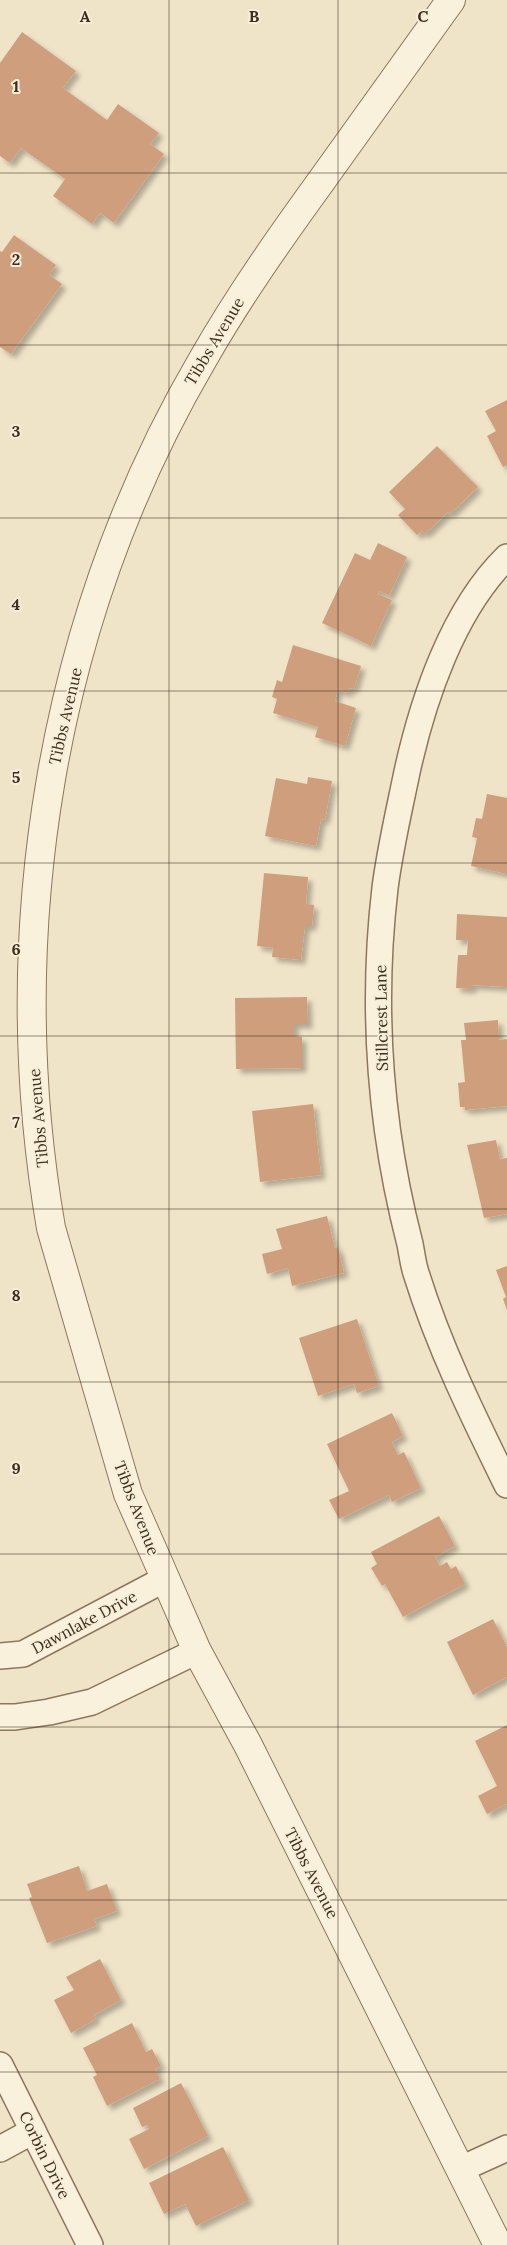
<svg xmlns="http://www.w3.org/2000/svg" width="507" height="2245" font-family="Lora,serif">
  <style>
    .building { fill: #cf9f7d; filter: url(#shadow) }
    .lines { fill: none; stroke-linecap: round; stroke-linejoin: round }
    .minor-casing { stroke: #8d765c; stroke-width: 28 }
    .tertiary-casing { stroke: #8d765c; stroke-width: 30 }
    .minor { stroke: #faf1dc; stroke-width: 25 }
    .tertiary { stroke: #faf1dc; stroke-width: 28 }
    .grid { fill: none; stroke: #3d2e20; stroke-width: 1; stroke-opacity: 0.55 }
    .labels { text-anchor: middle; stroke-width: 4; stroke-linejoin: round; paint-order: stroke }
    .street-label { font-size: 16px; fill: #3d2e20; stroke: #f7eed8 }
    .grid-label { font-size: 16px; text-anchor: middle; font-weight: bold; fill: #3d2e20; stroke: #f7eed8; stroke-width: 4; stroke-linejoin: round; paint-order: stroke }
  </style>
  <defs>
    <filter id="shadow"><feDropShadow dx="4.5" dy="4.5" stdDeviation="2.5" flood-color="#0004"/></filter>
  </defs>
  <rect width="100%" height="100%" fill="#f0e4c8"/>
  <!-- building -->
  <g class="building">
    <polygon points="22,32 76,71 63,88 107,120 118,104 159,133 150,144 164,154 114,223 100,213 92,224 53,196 65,179 21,148 10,163 0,156 0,63"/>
    <polygon points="14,235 56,265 49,275 62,284 11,354 0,347 0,251 2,252"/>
    <polygon points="507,400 507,465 503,467 487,436 496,431 485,411"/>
    <polygon points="437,446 478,487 450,514 448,512 425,534 422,531 417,535 398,515 405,509 389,492"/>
    <polygon points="378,543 407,557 389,596 379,591 378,594 392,600 371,646 322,623 355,553 370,560"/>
    <polygon points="293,645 361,666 354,689 349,688 348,693 338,690 335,701 356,708 345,746 315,737 318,727 273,713 277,699 272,697 277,680 282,682"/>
    <polygon points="308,777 332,781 325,820 321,819 316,846 265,836 276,778 307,784"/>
    <polygon points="487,794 507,798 507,874 471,866 477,838 472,837 476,818 482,819"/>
    <polygon points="264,873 308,877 306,904 314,905 312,926 305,926 301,960 272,957 273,948 257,946"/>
    <polygon points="457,914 507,917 507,987 472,985 472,989 456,988 458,955 467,955 468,940 456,940"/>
    <polygon points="307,997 308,1024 294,1024 294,1037 302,1037 302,1068 236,1069 235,998"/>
    <polygon points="498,1020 499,1040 507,1039 507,1106 465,1110 465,1107 460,1107 458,1083 465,1082 461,1040 466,1040 464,1023"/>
    <polygon points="313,1104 321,1175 260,1182 252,1111"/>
    <polygon points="496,1140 500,1159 507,1158 507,1214 484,1218 467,1145"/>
    <polygon points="327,1216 335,1248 338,1247 344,1273 292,1286 288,1268 267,1274 262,1254 282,1249 276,1229"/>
    <polygon points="507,1266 507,1310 503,1299 506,1297 496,1270"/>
    <polygon points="357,1319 379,1386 357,1393 354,1384 318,1396 299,1338"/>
    <polygon points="392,1413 403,1436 392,1442 398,1455 404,1452 421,1488 392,1502 389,1495 339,1519 329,1500 349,1491 327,1444"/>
    <polygon points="439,1516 455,1546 435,1557 440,1566 447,1562 451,1569 456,1566 465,1584 403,1617 385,1584 382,1586 371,1568 377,1564 371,1552"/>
    <polygon points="493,1619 507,1647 507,1677 473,1695 447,1642"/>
    <polygon points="507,1725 507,1804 487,1814 478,1796 497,1786 475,1741"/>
    <polygon points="79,1866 87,1891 107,1884 117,1911 94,1919 97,1926 47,1943 29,1898 32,1897 27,1884"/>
    <polygon points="100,1959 121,2000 94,2015 96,2019 71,2033 54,2000 74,1990 66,1977"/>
    <polygon points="132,2023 146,2052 152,2049 161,2066 155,2069 160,2079 107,2106 93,2077 97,2075 83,2048"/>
    <polygon points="181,2083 208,2136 144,2169 129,2139 149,2129 147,2125 142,2127 133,2108"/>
    <polygon points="223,2147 249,2200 196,2226 185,2204 164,2214 149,2183"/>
  </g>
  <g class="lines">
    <defs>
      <g id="minor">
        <path d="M507 557C453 610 423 699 407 772 399 811 390 849 385 888 371 1008 380 1128 410 1244 412 1254 413 1264 416 1273 439 1347 473 1416 507 1485"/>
        <polyline points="0,1656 23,1654 165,1579"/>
        <polyline points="0,1717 15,1717 49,1712 92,1702 197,1651"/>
        <polyline points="0,2065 90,2245"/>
        <polyline points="0,2149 33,2131"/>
        <polyline points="461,2169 507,2148"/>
      </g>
      <path id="tertiary" d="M451 0C408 60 365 120 322 180 280 238 239 296 203 359 51 618 0 932 51 1228L128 1494 155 1555 197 1651 248 1745 498 2245"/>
    </defs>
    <!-- minor casing -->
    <use href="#minor" class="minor-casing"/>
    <!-- tertiary casing -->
    <use href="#tertiary" class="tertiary-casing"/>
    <!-- minor -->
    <use href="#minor" class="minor"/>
    <!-- tertiary -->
    <use href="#tertiary" class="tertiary"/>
  </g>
  <!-- grid -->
  <path class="grid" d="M169 0V2245M338 0V2245M0 173H507M0 345H507M0 518H507M0 691H507M0 863H507M0 1036H507M0 1209H507M0 1382H507M0 1554H507M0 1727H507M0 1900H507M0 2072H507"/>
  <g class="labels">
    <!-- street labels -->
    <g class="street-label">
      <text transform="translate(214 341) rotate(-59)" y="6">Tibbs Avenue</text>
      <text transform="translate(65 716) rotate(-77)" y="6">Tibbs Avenue</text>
      <text transform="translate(381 1018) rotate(-91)" y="6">Stillcrest Lane</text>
      <text transform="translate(38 1118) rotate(-95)" y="6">Tibbs Avenue</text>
      <text transform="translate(137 1508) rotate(69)" y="6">Tibbs Avenue</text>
      <text transform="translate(84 1622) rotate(-28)" y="6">Dawnlake Drive</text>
      <text transform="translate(312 1873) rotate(63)" y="6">Tibbs Avenue</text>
      <text transform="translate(45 2155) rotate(64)" y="6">Corbin Drive</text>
    </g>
  </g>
  <g class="grid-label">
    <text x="85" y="22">A</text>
    <text x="254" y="22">B</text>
    <text x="423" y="22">C</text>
    <text x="16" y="92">1</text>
    <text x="16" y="265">2</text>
    <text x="16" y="437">3</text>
    <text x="16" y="610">4</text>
    <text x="16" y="783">5</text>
    <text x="16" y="955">6</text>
    <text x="16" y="1128">7</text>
    <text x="16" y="1301">8</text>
    <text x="16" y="1474">9</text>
  </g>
</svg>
